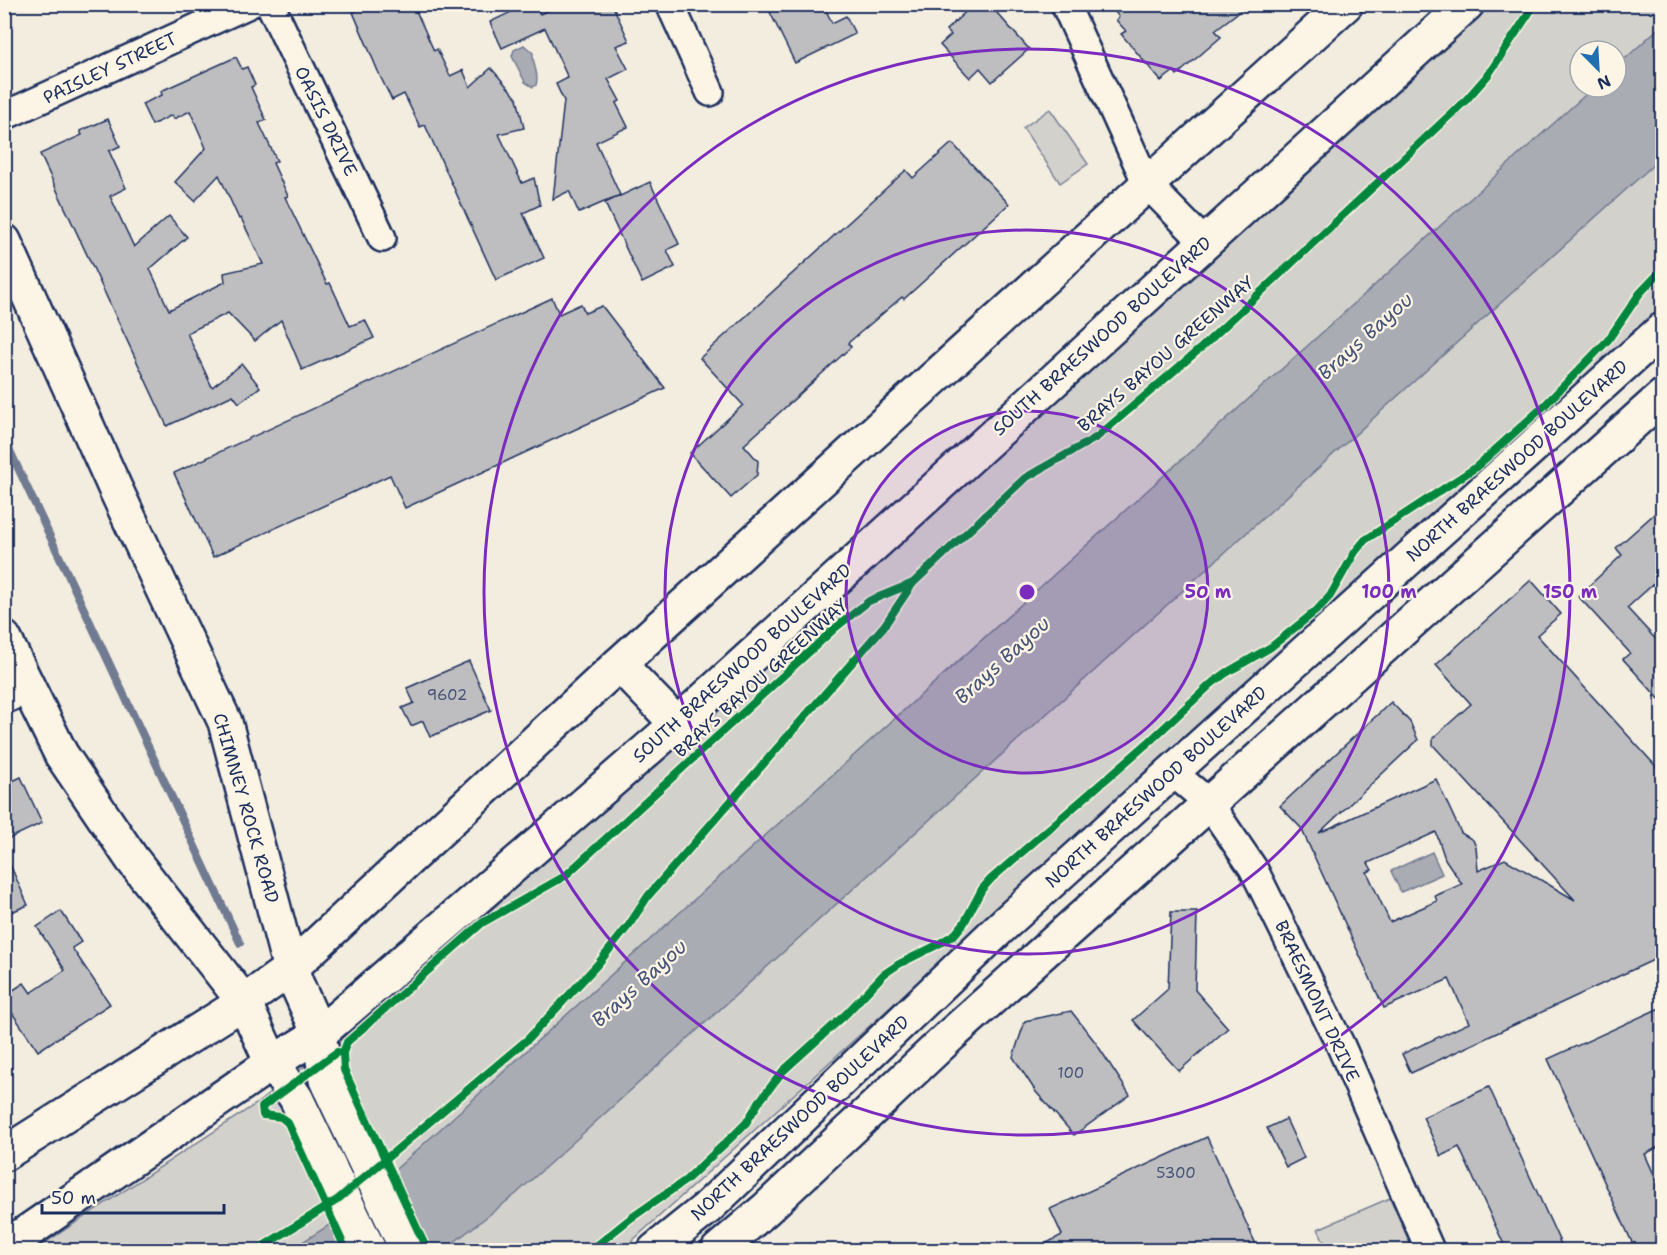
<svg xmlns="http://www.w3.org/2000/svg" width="1667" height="1255" font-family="'Shantell Sans',sans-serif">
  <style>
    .green { fill: #d3d1cc; stroke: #778095; stroke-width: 1.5; fill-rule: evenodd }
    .water { fill: #a9acb3; stroke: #707a91; stroke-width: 1.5 }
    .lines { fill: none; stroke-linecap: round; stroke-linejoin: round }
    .stream { stroke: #707a91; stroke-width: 8 }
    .building { fill: #bebec0; stroke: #1b2f5e; stroke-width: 1.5; fill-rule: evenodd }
    .street-casing { stroke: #1b2f5e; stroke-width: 32 }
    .secondary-casing { stroke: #1b2f5e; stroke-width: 38 }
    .street { stroke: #fcf5e5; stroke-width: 27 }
    .secondary { stroke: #fcf5e5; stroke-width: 33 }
    .cycleway-casing { stroke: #fcf5e5; stroke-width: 11 }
    .cycleway { stroke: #00873e; stroke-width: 8 }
    .ring { fill: none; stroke: #7b2cbf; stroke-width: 3 }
    .labels { text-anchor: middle; stroke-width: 4.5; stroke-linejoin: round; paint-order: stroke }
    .number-label { font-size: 15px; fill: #445376 }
    .street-label { font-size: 18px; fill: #1b2f5e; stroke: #fcf5e5 }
    .water-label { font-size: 20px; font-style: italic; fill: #465478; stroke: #fcf5e5 }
    .centre { fill: #7b2cbf; stroke: #fcf5e5; stroke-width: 3 }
    .ring-label { font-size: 18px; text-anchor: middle; font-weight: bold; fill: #7b2cbf; stroke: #fcf5e5; stroke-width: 4.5; stroke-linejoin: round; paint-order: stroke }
  </style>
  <rect width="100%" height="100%" fill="#f3ede0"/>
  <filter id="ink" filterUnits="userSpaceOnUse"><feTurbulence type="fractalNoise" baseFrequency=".0167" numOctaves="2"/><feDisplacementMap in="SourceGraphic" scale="12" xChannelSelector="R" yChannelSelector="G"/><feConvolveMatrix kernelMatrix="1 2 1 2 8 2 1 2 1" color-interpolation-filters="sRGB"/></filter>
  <g filter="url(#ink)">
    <!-- green -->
    <g class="green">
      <path d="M1491 5H1662V309L622 1250H34L256 1104 396 995 850 588ZM1580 51H1616V87H1580Z"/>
      <polygon points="1050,109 1088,164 1060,183 1023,128"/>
      <polygon points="1390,1198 1413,1250 1328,1250 1318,1229"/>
    </g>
    <!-- water -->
    <g class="water">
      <polygon points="1662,25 1662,157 516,1194 444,1250 290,1250 345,1215 1594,87 1616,87 1616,67"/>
      <path d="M524 45 533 53C532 65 540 74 536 85L533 87 525 82 512 56 514 50Z"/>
      <polygon points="1432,852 1442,874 1401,892 1391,871"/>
    </g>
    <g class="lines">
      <!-- stream -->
      <polyline class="stream" points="4,438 240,943"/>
    </g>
    <!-- building -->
    <g class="building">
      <polygon points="370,4 413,4 434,51 437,49 450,76 463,70 470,87 491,68 517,98 524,128 499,134 522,183 534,178 540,205 523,213 544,258 496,280 425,125 420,127 404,94 392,100 380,76 353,12"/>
      <polygon points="528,4 535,4 540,14 562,4 612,4 629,41 616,46 628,69 608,79 620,101 616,103 628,127 596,142 620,195 579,213 569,191 553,199 564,101 556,84 568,78 545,28 502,48 490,22"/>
      <polygon points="766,4 823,4 832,23 846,16 855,34 795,63"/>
      <polygon points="974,4 989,4 1029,49 992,82 980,68 970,78 940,45 951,35 946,30"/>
      <polygon points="1109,4 1249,4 1215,30 1221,37 1177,75 1174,71 1161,81 1121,34 1126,31 1116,20 1119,17"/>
      <polygon points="236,57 242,69 247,67 255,85 251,87 266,120 259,123 277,161 273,163 288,196 285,197 327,284 330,283 350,326 365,320 374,338 302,370 281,320 255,341 228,313 187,333 212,387 242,364 260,387 239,403 233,395 167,426 40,154 82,135 80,131 108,119 120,146 109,151 126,188 110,196 134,247 169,216 187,237 150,269 169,310 225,282 224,273 263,264 241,218 239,219 219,175 195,201 175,182 206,148 190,111 174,119 172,115 152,125 142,104 162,95 161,91"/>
      <polygon points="952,143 1009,204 904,299 902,297 848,343 851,347 744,445 758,461 757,475 731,498 690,453 743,405 700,358 906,170 913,178"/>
      <polygon points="650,182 679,244 667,250 675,267 642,283 605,203"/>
      <polygon points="552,298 559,314 581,304 585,313 602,306 665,388 405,508 390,475 213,557 174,473"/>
      <polygon points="1662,507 1662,576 1627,608 1662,646 1662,702 1623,659 1630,653 1578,596 1622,555 1616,548"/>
      <path d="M1531 580 1561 614 1537 635 1662 773V956L1411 1073 1402 1054 1469 1023 1449 979 1384 1008 1301 828 1280 806 1391 702 1410 722 1418 740 1319 833 1436 779 1461 833 1473 840 1476 847 1478 871 1505 859 1575 900 1433 745V738L1471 704 1436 665ZM1436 832 1445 859 1462 884 1435 896 1437 901 1390 922 1367 872 1372 870 1368 863Z"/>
      <polygon points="469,661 491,710 430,737 423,721 411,726 402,708 414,703 407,688"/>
      <polygon points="21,777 42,823 4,841 4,785"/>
      <polygon points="4,851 28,905 4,915"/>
      <polygon points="61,911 81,942 72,948 110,1004 38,1051 4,1001 4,996 24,983 31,993 65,970 37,927"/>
      <polygon points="1171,912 1197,912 1195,990 1228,1028 1179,1071 1133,1020 1168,989"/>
      <polygon points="1662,1007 1662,1145 1645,1154 1662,1193 1662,1251 1636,1251 1548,1059"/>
      <polygon points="1071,1011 1096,1043 1130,1095 1074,1135 1036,1092 1013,1057 1025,1021"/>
      <polygon points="1489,1087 1564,1251 1507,1251 1459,1147 1441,1156 1423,1117"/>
      <polygon points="1286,1119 1304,1158 1286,1167 1267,1128"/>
      <polygon points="1207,1137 1259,1251 1032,1251 1062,1235 1050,1209"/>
    </g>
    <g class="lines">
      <defs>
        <g id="street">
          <polyline points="270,4 382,238"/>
          <polyline points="670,4 710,92"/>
          <polyline points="1065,4 1147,184 1204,242"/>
          <polyline points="4,116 249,4"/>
          <polyline points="4,700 28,689"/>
          <polyline points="1172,772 1208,802 1253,868 1340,1044 1430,1250"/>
        </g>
        <g id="secondary">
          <polyline points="4,241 115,488 225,722 290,969 319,1034 326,1080 407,1250"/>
          <polyline points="4,638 61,754 132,859 244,1002 272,1063 296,1098 369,1250"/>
          <polyline points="619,664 677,724"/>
          <polyline points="4,1154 244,1002 290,969 619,664 1346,4"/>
          <polyline points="4,1248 272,1063 319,1034 354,1004 677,724 1467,4"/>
          <polyline points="655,1250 707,1208 999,929 1130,810 1662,330"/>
          <polyline points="718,1250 766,1209 952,1034 1662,397"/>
        </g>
      </defs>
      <!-- street casing -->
      <use href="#street" class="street-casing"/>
      <!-- secondary casing -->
      <use href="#secondary" class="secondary-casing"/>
      <!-- street -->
      <use href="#street" class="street"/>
      <!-- secondary -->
      <use href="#secondary" class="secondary"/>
      <defs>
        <g id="cycleway">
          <polyline points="343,1053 337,1052 262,1107 263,1115 281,1117 288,1123 346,1250"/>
          <polyline points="257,1250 337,1200 528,1039 597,965 629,925 648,896 884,626 913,583"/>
          <polyline points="427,1250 344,1070 343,1053 347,1042 482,923 565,876 834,629 869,601 913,583 1025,478 1097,437 1202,347 1466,100 1488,75 1535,4"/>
          <polyline points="591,1250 631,1218 686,1180 734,1135 746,1123 759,1102 783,1071 846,1014 884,974 899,964 937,945 955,934 964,923 982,889 991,879 1150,741 1211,684 1226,673 1271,647 1317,610 1330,596 1355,552 1365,540 1475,468 1544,406 1608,340 1640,293 1662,270"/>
        </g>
      </defs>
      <!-- cycleway casing -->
      <use href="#cycleway" class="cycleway-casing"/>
      <!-- cycleway -->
      <use href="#cycleway" class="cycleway"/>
    </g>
  </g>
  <!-- distance rings -->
  <circle cx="1027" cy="592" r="181" fill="#7b2cbf" fill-opacity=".12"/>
  <g class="ring">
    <circle cx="1027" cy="592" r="181"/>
    <circle cx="1027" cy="592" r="362"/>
    <circle cx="1027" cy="592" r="543"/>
  </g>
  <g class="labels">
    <!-- number labels -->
    <g class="number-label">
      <text x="447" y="700">9602</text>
      <text x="1071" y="1078">100</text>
      <text x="1176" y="1178">5300</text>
    </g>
    <!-- street labels -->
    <g class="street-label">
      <text transform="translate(110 68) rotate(-25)" y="6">PAISLEY STREET</text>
      <text transform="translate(326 121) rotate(64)" y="6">OASIS DRIVE</text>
      <text transform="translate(1102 336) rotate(-42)" y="6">SOUTH BRAESWOOD BOULEVARD</text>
      <text transform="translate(1166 354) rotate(-41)" y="6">BRAYS BAYOU GREENWAY</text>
      <text transform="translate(1517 461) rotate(-42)" y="6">NORTH BRAESWOOD BOULEVARD</text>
      <text transform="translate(742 663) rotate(-42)" y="6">SOUTH BRAESWOOD BOULEVARD</text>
      <text transform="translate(761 678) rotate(-42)" y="6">BRAYS BAYOU GREENWAY</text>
      <text transform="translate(1156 787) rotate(-42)" y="6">NORTH BRAESWOOD BOULEVARD</text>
      <text transform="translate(246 808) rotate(74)" y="6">CHIMNEY ROCK ROAD</text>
      <text transform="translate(1317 1001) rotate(65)" y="6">BRAESMONT DRIVE</text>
      <text transform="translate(800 1118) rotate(-43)" y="6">NORTH BRAESWOOD BOULEVARD</text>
    </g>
    <!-- water labels -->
    <g class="water-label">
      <text transform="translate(1365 336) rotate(-42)" y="7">Brays Bayou</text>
      <text transform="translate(1002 660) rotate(-42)" y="7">Brays Bayou</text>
      <text transform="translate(639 983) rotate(-42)" y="7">Brays Bayou</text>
    </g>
  </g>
  <circle cx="1027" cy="592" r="9" class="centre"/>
  <g class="ring-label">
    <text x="1208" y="598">50 m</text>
    <text x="1389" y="598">100 m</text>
    <text x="1570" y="598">150 m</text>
  </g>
  <!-- margin -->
  <rect width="1667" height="1255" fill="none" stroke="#fcf5e5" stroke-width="24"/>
  <rect x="12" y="12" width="1643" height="1231" fill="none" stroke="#1b2f5e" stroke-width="2" filter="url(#ink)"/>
  <!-- north arrow -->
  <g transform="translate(1598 69) rotate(156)"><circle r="28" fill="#fcf5e5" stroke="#a2a6af" stroke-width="1.5"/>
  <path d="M0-4.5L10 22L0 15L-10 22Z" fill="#1f6fb2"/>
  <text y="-9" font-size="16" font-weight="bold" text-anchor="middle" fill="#1b2f5e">N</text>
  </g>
  <!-- scale -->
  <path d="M42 1204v9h182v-9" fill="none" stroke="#1b2f5e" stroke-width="3"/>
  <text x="51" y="1204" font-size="18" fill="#1b2f5e" stroke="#fcf5e5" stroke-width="4.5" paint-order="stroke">50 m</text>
</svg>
